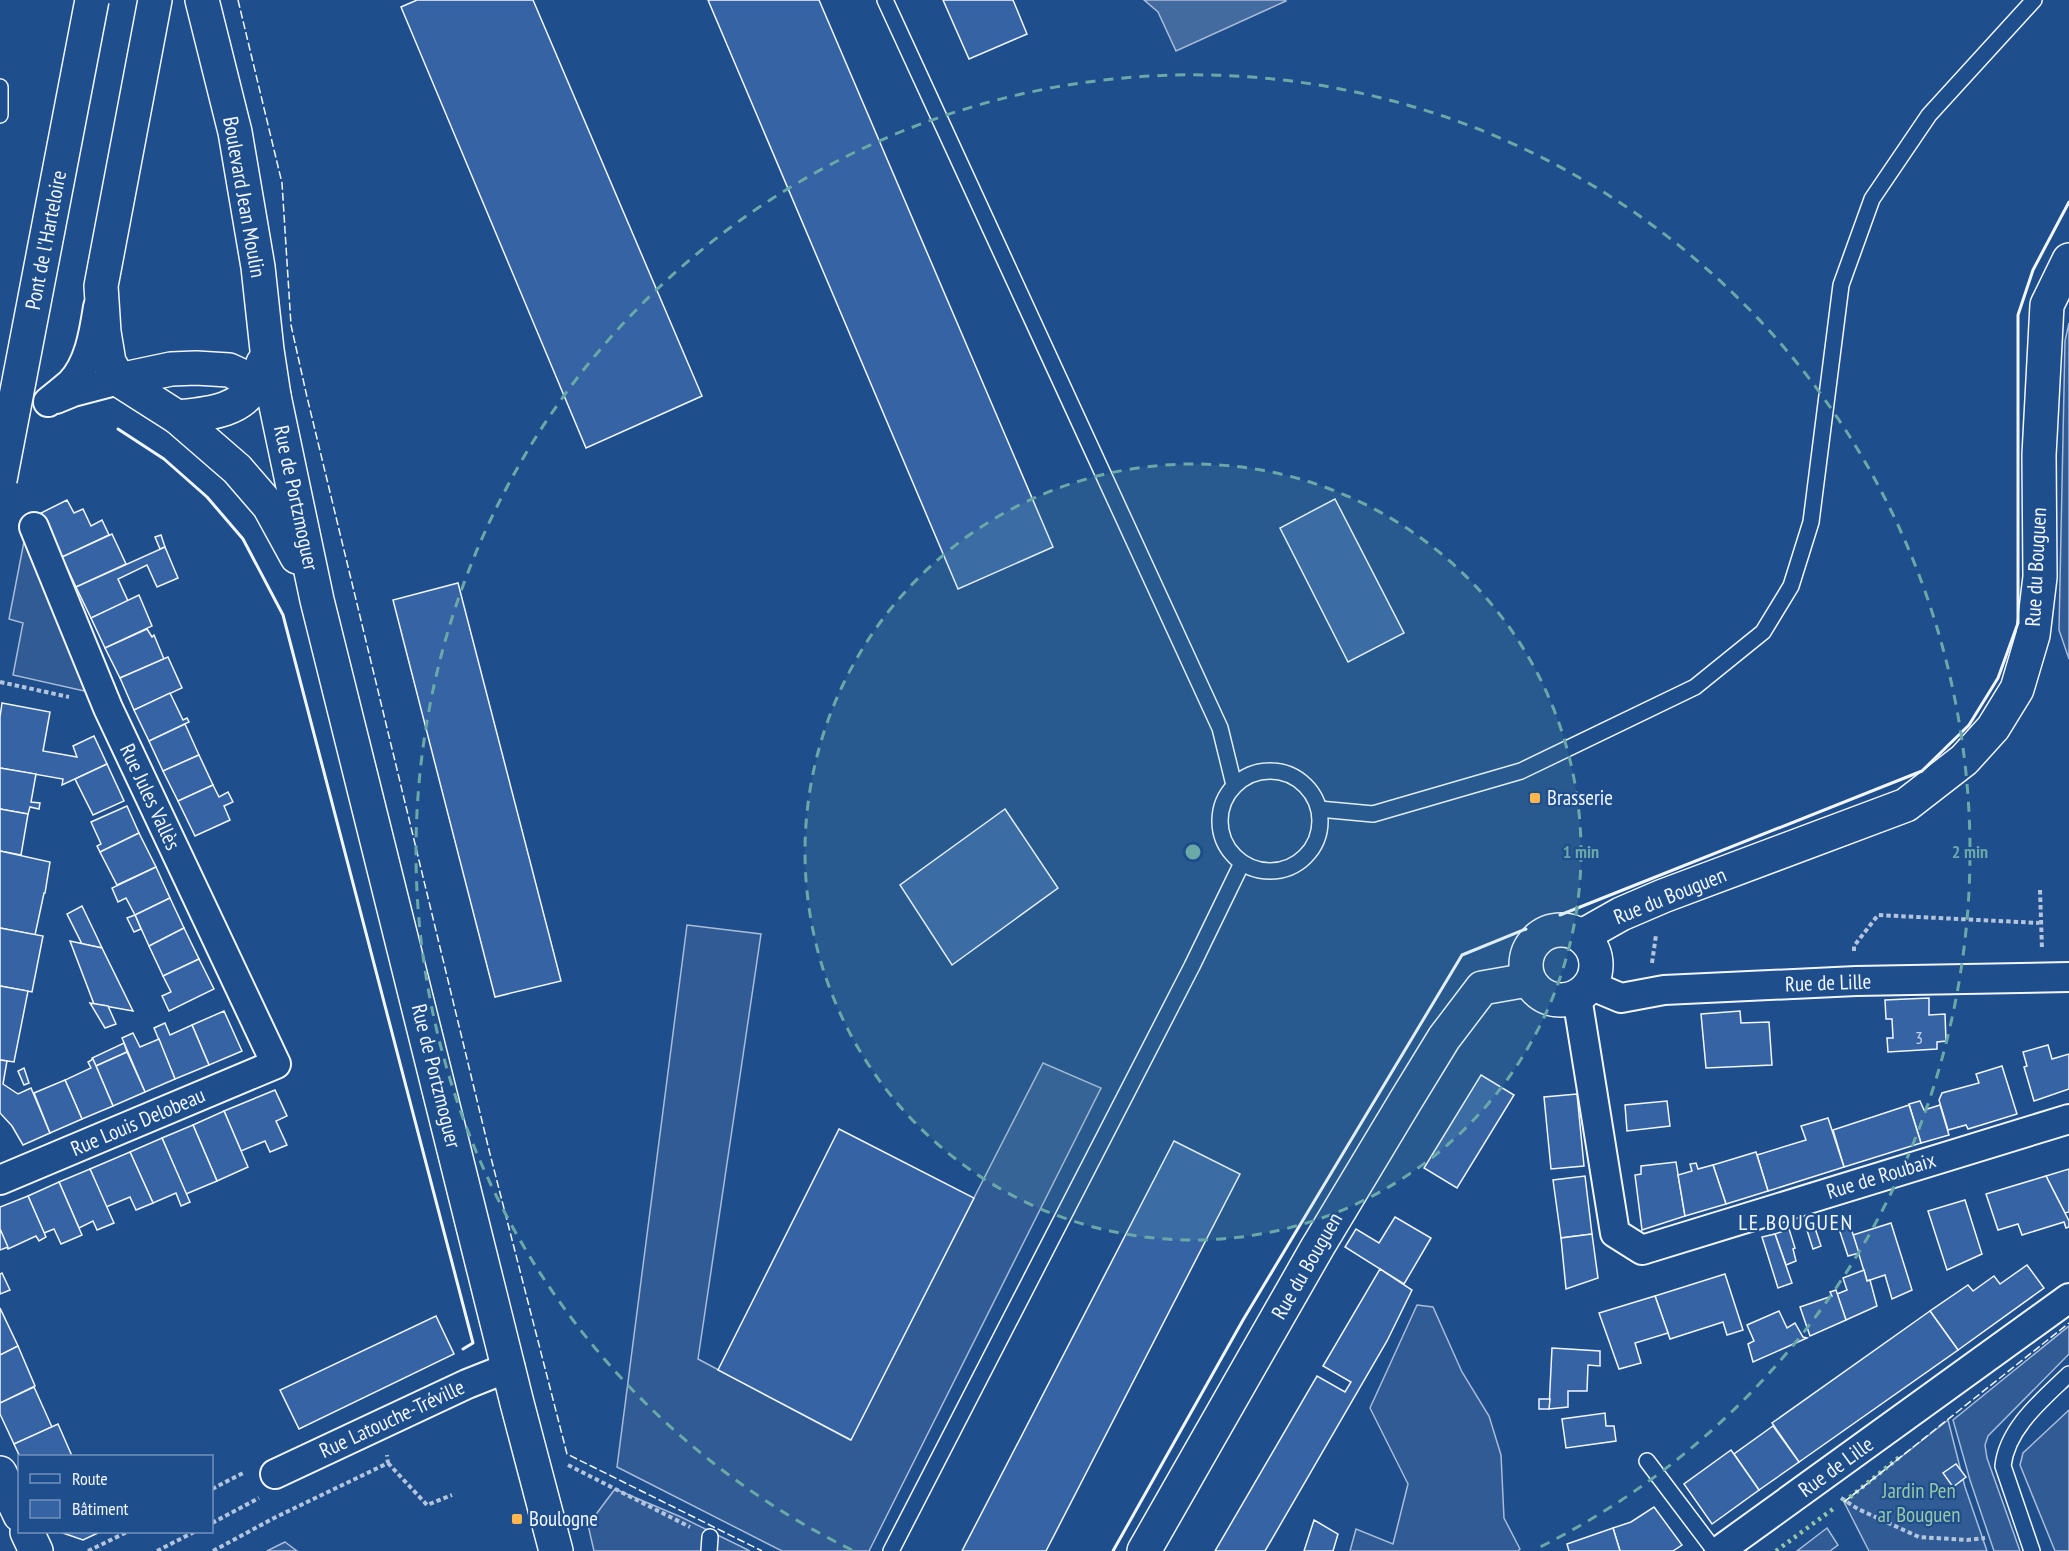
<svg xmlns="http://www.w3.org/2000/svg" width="2069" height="1551" font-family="'PT Sans Narrow',sans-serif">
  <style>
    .built { fill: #305b95; stroke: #a8bbd7; stroke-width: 1.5 }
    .water { fill: #446ba0; stroke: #a8bbd7; stroke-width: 1.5 }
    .building { fill: #3563a3; stroke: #f2f6ff; stroke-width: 1.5 }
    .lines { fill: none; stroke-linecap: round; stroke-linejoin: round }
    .service-casing { stroke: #f2f6ff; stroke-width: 18 }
    .minor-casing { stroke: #f2f6ff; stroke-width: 32 }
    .tertiary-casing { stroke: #f2f6ff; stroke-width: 36 }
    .secondary-casing { stroke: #f2f6ff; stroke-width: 36 }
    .path { stroke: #b3c4dc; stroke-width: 4; stroke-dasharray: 4.5 3; stroke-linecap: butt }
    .service { stroke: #1f4e8c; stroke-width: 15 }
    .minor { stroke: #1f4e8c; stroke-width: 28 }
    .tertiary { stroke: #1f4e8c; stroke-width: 33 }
    .secondary { stroke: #1f4e8c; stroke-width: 33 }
    .secondary-bridge-casing { stroke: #f2f6ff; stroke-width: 36; stroke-linecap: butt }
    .secondary-bridge { stroke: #1f4e8c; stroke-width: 33 }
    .hedge { stroke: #97c8a6; stroke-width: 4.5; stroke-dasharray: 3 4.5; stroke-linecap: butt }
    .fence { stroke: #f2f6ff; stroke-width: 1.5; stroke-dasharray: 8 3; stroke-linecap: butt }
    .wall { stroke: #f2f6ff; stroke-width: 3 }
    .ring { fill: none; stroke: #6aa9a8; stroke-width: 3; stroke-dasharray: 10 8 }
    .poi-dot { fill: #ffb74d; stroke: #1f4e8c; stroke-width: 2 }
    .labels { text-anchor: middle; stroke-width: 4.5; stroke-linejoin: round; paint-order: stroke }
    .number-label { font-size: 18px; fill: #c3d1e8 }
    .street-label { font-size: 21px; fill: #f2f6ff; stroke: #1f4e8c }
    .poi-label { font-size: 21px; fill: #f2f6ff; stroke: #1f4e8c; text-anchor: start }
    .park-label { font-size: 21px; fill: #97c8a6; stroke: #1f4e8c }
    .neighbourhood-label { font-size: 22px; letter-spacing: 1.5px; fill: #f2f6ff; stroke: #1f4e8c }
    .centre { fill: #6aa9a8; stroke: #1f4e8c; stroke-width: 3 }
    .ring-label { font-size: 18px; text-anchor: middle; font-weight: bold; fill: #6aa9a8; stroke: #1f4e8c; stroke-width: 4.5; stroke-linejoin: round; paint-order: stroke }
  </style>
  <rect width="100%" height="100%" fill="#1f4e8c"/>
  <!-- built -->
  <g class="built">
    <polygon points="2069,323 2069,659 2059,630 2065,341"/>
    <polygon points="27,526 102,695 13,675 23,623 9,619"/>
    <polygon points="687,925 761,934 698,1359 850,1440 1043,1063 1101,1088 869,1551 782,1551 617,1467"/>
    <polygon points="1417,1305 1433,1307 1462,1372 1489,1416 1501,1455 1504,1518 1520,1549 1518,1551 1350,1551 1356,1529 1393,1544 1408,1484 1370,1408"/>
    <polygon points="2069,1326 2069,1354 1988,1436 1985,1445 1987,1458 2020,1551 1994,1551 1970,1480 1953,1420"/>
    <polygon points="2069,1410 2069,1551 2055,1551 2020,1465 2023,1453"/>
    <polygon points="1948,1420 1965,1487 1987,1551 1869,1551 1844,1502"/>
    <polygon points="615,1489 681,1517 750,1551 594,1551 588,1525"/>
    <polygon points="1827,1528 1838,1545 1830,1551 1797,1551"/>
    <polygon points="285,1542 297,1551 267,1551"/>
  </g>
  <!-- water -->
  <polygon class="water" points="1144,0 1285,0 1286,1 1176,51 1158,12"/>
  <!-- building -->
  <g class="building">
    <polygon points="417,0 533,0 702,396 586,448 401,7"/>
    <polygon points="708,0 819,0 1053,547 958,589"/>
    <polygon points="943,0 1013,0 1027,34 969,59"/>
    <polygon points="1335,499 1404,633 1348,662 1280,528"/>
    <polygon points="67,500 74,513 83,509 91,526 102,520 109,535 62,557 41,513"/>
    <polygon points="112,534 126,564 76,587 62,557"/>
    <polygon points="161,535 165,547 160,549 155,537"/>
    <polygon points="165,547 178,578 157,587 147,565 118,579 128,601 91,618 76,587"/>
    <polygon points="458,583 561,981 495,997 393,600"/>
    <polygon points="139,595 152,626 105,648 91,618"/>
    <polygon points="147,629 152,637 154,635 164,659 120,678 105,648"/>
    <polygon points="168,657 182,688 134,710 120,678"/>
    <polygon points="170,693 183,720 187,718 189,722 149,741 134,710"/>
    <polygon points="2,703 50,712 43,751 77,757 73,746 94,736 107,764 62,785 63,779 0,768 0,717"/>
    <polygon points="185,724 199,755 163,771 149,741"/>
    <polygon points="199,755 213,785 178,801 163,771"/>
    <polygon points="107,764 124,801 93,815 75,779"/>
    <polygon points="0,768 36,774 31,802 40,803 39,809 30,807 28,814 0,809"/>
    <polygon points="213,785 219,797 228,792 233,802 224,806 230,820 195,836 178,801"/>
    <polygon points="127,806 139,833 100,852 97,846 101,844 91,822"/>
    <polygon points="0,809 28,814 21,855 0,851"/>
    <polygon points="1005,809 1058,888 952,965 900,885"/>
    <polygon points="139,833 156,867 117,885 100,852"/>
    <polygon points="0,851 50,862 45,893 44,893 35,935 0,928"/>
    <polygon points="156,867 170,898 135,915 126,898 118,902 112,888"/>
    <polygon points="170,898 184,928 149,946 135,915"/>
    <polygon points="82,906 95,933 102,948 82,944 67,914"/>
    <polygon points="135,915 141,929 134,932 127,918"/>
    <polygon points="0,928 43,936 32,992 0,986"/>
    <polygon points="184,928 199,959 163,976 149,946"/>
    <polygon points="70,941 102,948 133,1011 94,1004"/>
    <polygon points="199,959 214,989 169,1011 162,996 171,992 163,976"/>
    <polygon points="0,986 28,991 14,1062 0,1060"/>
    <polygon points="1929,998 1929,1015 1945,1014 1946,1041 1937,1042 1937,1049 1888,1052 1887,1038 1893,1038 1892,1019 1886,1019 1885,1000"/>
    <polygon points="90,1003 108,1006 116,1024 105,1028"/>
    <polygon points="224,1011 242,1051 209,1065 192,1025"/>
    <polygon points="1740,1011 1741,1023 1769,1022 1772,1065 1706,1068 1701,1014"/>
    <polygon points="165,1023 170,1035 192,1025 209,1065 175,1079 154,1028"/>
    <polygon points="133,1033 140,1047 159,1039 175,1079 145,1092 122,1038"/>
    <polygon points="124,1043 127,1052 96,1066 92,1058"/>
    <polygon points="2048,1045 2052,1059 2069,1054 2069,1089 2034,1101 2024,1067 2027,1066 2023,1052"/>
    <polygon points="127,1052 145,1092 113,1106 96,1066"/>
    <polygon points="93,1059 113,1106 82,1119 65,1080 91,1068 88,1062"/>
    <polygon points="0,1060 7,1061 3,1084 18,1094 31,1088 50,1133 23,1145 12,1126 0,1113"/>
    <polygon points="2002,1066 2017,1114 1968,1129 1966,1125 1948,1130 1939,1100 1942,1093 1979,1083 1976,1074"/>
    <polygon points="24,1068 29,1083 24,1085 18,1071"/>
    <polygon points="1481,1075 1514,1095 1457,1188 1424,1168"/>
    <polygon points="65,1080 82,1119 50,1133 34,1093"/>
    <polygon points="275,1090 287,1116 276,1121 287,1145 270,1152 265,1141 241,1151 224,1111"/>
    <polygon points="1577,1094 1584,1166 1551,1169 1544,1097"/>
    <polygon points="1667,1101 1670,1126 1627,1131 1625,1105"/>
    <polygon points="1920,1101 1924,1110 1940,1105 1949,1135 1921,1143 1909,1104"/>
    <polygon points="1909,1105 1921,1143 1844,1167 1833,1130"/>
    <polygon points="224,1111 248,1167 217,1181 193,1125"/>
    <polygon points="1828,1118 1844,1167 1768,1191 1757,1155 1806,1140 1801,1126"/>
    <polygon points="193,1125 217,1181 186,1194 162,1138"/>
    <polygon points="839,1129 974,1198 851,1440 718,1370"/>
    <polygon points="162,1138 190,1202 181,1206 176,1193 153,1203 130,1152"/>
    <polygon points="1174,1141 1240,1174 1046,1551 962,1551"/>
    <polygon points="130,1152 153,1203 136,1210 130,1197 106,1207 90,1169"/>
    <polygon points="1756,1152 1768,1191 1726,1204 1713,1165"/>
    <polygon points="1676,1162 1685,1216 1642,1230 1635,1175 1641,1174 1641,1166"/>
    <polygon points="1696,1163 1698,1169 1713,1165 1726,1204 1685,1216 1678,1175 1692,1171 1690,1164"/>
    <polygon points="90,1169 114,1223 97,1230 93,1221 79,1228 59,1182"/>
    <polygon points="2069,1169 2069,1212 2065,1213 2046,1176"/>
    <polygon points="1585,1176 1592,1234 1561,1238 1553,1180"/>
    <polygon points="2046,1176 2069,1221 2069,1227 2066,1228 2064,1222 2022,1235 2018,1224 1998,1230 1986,1194"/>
    <polygon points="59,1182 82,1235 61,1244 54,1229 44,1233 28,1196"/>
    <polygon points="28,1196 46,1237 39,1241 36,1236 8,1249 0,1229 0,1207"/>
    <polygon points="1965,1200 1982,1254 1947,1270 1928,1211"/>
    <polygon points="1395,1217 1431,1238 1404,1284 1345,1247 1356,1229 1379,1243"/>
    <polygon points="1813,1222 1821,1246 1813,1249 1805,1224"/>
    <polygon points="1891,1223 1912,1290 1892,1299 1885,1275 1867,1281 1853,1235"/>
    <polygon points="1850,1225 1859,1253 1848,1256 1839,1229"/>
    <polygon points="0,1229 8,1247 0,1250"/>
    <polygon points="1789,1229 1795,1248 1793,1249 1796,1261 1786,1265 1775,1234"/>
    <polygon points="1592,1234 1598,1278 1566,1289 1561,1238"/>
    <polygon points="1775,1234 1792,1283 1778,1288 1762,1237"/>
    <polygon points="2027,1265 2044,1288 1958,1350 1930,1311 1968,1285 1973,1291 1994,1276 2000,1284"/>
    <polygon points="1380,1269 1412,1290 1387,1341 1265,1551 1215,1551 1317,1376 1345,1392 1351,1382 1323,1366"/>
    <polygon points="1864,1270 1867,1281 1870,1280 1877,1306 1846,1320 1837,1294 1847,1290 1843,1278"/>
    <polygon points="2,1273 10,1290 0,1294 0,1274"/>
    <polygon points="1725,1274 1743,1330 1727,1335 1723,1322 1670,1339 1655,1296"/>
    <polygon points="1836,1290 1846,1320 1810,1336 1800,1307 1832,1296 1830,1292"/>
    <polygon points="1655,1296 1668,1333 1635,1343 1641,1363 1619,1369 1599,1313"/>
    <polygon points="0,1308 18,1346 0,1355"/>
    <polygon points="1779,1311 1787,1328 1795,1323 1803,1337 1807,1338 1753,1362 1748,1344 1754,1341 1747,1325"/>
    <polygon points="1930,1311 1958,1350 1799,1462 1772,1423"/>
    <polygon points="436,1316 454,1354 299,1429 280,1390"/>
    <polygon points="18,1346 35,1386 0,1403 0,1355"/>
    <polygon points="1552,1348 1600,1351 1600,1366 1588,1365 1587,1391 1568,1391 1568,1407 1549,1409"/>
    <polygon points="34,1387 52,1427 14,1444 0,1414 0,1403"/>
    <polygon points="1539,1399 1550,1399 1549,1409 1539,1409"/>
    <polygon points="1605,1413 1606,1426 1614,1426 1616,1441 1566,1448 1562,1419"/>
    <polygon points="58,1424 72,1456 20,1457 14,1444"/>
    <polygon points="1773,1426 1799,1462 1759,1490 1734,1454"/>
    <polygon points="1731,1450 1759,1490 1712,1524 1684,1484"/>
    <polygon points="1956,1464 1966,1477 1953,1487 1943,1473"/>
    <polygon points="1654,1507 1682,1545 1673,1551 1620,1551 1613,1528 1631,1522"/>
    <polygon points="1314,1520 1338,1534 1333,1551 1304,1551"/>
    <polygon points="1613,1528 1620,1551 1569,1551 1567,1544"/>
    <polygon points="60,1532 100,1532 83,1540"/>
  </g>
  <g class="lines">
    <defs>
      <g id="service">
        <polyline points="885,0 1220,728 1234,785"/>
        <polyline points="0,87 0,115"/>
        <circle cx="1270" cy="821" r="50"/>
        <polyline points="1319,809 1373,814 1521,771 1695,687 1763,632 1791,586 1811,522 1841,285 1872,199 1929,115 2034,0"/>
        <polyline points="1647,1461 1715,1551"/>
        <polyline points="709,1551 710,1537"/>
        <polyline points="891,1551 1192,966 1242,863"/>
        <path d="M2032 1551 2003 1466C2007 1428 2043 1399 2069 1374"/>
      </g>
      <g id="minor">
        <polyline points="56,399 73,392 119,380"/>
        <path d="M48 402C55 396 63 390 70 384 89 365 94 333 98 307"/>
        <polyline points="1590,985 1621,998 1664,990 1856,981 2069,977"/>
        <polyline points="1577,997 1615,1233 1642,1250 2069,1119"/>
        <polyline points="0,1180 276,1064 108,708 34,527"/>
        <polyline points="275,1474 467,1384 510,1367"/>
        <polyline points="1719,1551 2069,1298"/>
      </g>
      <g id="tertiary">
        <polyline points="155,0 101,286 104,332 109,362 119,380 177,417 237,469 269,506 297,557"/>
        <polyline points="202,0 235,132 258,267 267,350 274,396 317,600 517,1403 556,1551"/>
        <polyline points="119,380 171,369 196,368 229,370 257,383 274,396"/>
        <path d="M177 417C206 414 243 412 257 381 260 375 261 369 263 363"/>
        <circle cx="1561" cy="965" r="35"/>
        <polyline points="1582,936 1621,914 1663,896 1906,805 1964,760 1993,728 2017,689 2033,635 2040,577 2039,455 2047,305 2069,260"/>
        <polyline points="1144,1551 1317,1248 1406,1100 1444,1038 1482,988 1528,980"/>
      </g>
      <g id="secondary">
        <polyline points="0,1473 20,1515"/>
        <polyline points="27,1532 36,1551"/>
      </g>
    </defs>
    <!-- service casing -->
    <use href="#service" class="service-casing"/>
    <!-- minor casing -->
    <use href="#minor" class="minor-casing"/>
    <!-- tertiary casing -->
    <use href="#tertiary" class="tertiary-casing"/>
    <!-- secondary casing -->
    <use href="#secondary" class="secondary-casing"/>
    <!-- path -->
    <g class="path">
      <polyline points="0,682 69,697"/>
      <polyline points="2040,890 2042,949"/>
      <polyline points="1854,951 1854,946 1878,915 2039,923"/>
      <polyline points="1652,963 1656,935"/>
      <polyline points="388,1463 427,1505 452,1495"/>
      <polyline points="568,1465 690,1527"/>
      <polyline points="212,1489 245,1472"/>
      <polyline points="1841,1498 1858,1509 1919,1537 1967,1540 1985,1538"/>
      <polyline points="212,1523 259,1498"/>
      <polyline points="88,1551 127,1532"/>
      <polyline points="157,1551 194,1532"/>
      <polyline points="213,1551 274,1518 388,1463 387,1455"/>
    </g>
    <!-- service -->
    <use href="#service" class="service"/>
    <!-- minor -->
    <use href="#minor" class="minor"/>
    <!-- tertiary -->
    <use href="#tertiary" class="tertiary"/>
    <!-- secondary -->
    <use href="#secondary" class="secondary"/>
    <defs>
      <polyline id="secondary-bridge" points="0,480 92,0"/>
    </defs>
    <!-- secondary-bridge casing -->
    <use href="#secondary-bridge" class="secondary-bridge-casing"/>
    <!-- secondary-bridge -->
    <use href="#secondary-bridge" class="secondary-bridge"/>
    <!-- hedge -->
    <g class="hedge">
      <polyline points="1844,1502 1902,1455"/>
      <polyline points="1776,1551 1833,1509"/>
    </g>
    <!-- fence -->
    <g class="fence">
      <polyline points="238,0 282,183 291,325 307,397 489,1150 567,1454 762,1551"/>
      <polyline points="1844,1502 2069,1323"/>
    </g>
    <!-- wall -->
    <g class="wall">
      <polyline points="118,429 164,459 207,497 243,539 283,615 473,1343 463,1349"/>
      <polyline points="1560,915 1922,771 1969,725 1998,678 2018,623 2018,315 2033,270 2069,202"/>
      <polyline points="1113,1551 1243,1320 1462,955 1526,929"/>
    </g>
  </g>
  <!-- distance rings -->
  <circle cx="1193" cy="852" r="388" fill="#6aa9a8" fill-opacity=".12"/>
  <g class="ring">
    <circle cx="1193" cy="852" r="388"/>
    <path d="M852 1550A777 777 0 1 1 1534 1550"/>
  </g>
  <!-- markers -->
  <g class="poi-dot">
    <rect x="1529" y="792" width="12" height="12" rx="3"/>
    <rect x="511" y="1513" width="12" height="12" rx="3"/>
  </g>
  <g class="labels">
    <!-- number labels -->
    <g class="number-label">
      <text x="1919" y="1044">3</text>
    </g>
    <!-- street labels -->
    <g class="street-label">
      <text transform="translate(244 197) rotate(80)" y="7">Boulevard Jean Moulin</text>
      <text transform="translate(46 240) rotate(-79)" y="7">Pont de l'Harteloire</text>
      <text transform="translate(296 498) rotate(78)" y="7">Rue de Portzmoguer</text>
      <text transform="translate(2036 567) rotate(-87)" y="7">Rue du Bouguen</text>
      <text transform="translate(150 797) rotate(65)" y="7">Rue Jules Vallès</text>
      <text transform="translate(1670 896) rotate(-22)" y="7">Rue du Bouguen</text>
      <text transform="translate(1828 983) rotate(-2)" y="7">Rue de Lille</text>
      <text transform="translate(436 1076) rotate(76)" y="7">Rue de Portzmoguer</text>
      <text transform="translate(138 1122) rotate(-23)" y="7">Rue Louis Delobeau</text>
      <text transform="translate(1881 1176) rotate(-17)" y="7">Rue de Roubaix</text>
      <text transform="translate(1307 1266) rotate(-60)" y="7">Rue du Bouguen</text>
      <text transform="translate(392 1419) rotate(-25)" y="7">Rue Latouche-Tréville</text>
      <text transform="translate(1836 1467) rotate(-36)" y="7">Rue de Lille</text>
    </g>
    <!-- poi labels -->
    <g class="poi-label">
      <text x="1547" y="805">Brasserie</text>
      <text x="529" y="1526">Boulogne</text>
    </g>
    <!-- park labels -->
    <g class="park-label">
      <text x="1919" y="1498">Jardin Pen<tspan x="1919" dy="24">ar Bouguen</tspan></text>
    </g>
    <!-- neighbourhood labels -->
    <g class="neighbourhood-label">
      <text x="1796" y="1230">LE BOUGUEN</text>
    </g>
  </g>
  <circle cx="1193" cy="852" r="9" class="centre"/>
  <g class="ring-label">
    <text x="1581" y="858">1 min</text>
    <text x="1970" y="858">2 min</text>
  </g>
  <!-- legend -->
  <rect x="18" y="1455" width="195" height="78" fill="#1f4e8c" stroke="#7391ba" stroke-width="1.5"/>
  <rect x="30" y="1474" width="30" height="9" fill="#1f4e8c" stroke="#7391ba" stroke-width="1.5"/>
  <text x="72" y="1485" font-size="18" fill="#f2f6ff">Route</text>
  <rect x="30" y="1500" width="30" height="18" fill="#3563a3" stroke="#7391ba" stroke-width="1.5"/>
  <text x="72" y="1515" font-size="18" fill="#f2f6ff">Bâtiment</text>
</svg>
